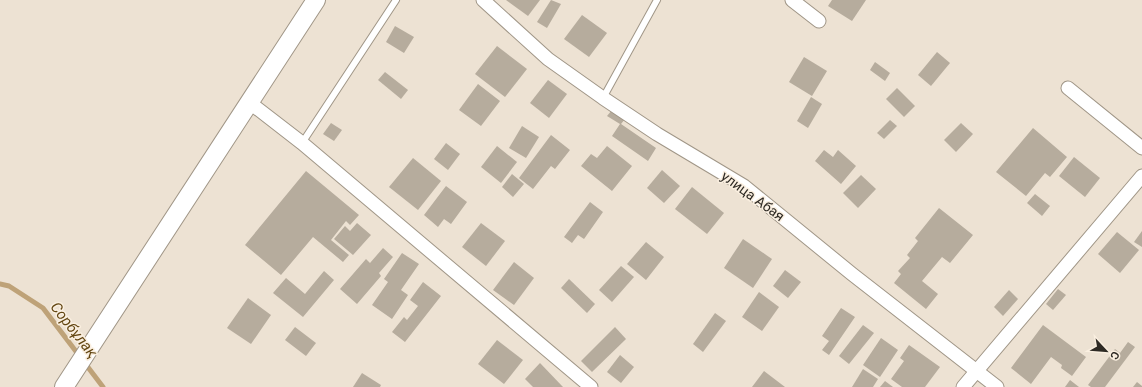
<svg xmlns="http://www.w3.org/2000/svg" width="1142" height="387" font-family="Roboto,sans-serif">
  <style>
    .lines { fill: none; stroke-linecap: round; stroke-linejoin: round }
    .stream { stroke: #bea278; stroke-width: 5 }
    .building { fill: #b6ac9d }
    .lane-casing { stroke: #a09687; stroke-width: 8 }
    .street-casing { stroke: #a09687; stroke-width: 15 }
    .secondary-casing { stroke: #a09687; stroke-width: 20 }
    .lane { stroke: #fff; stroke-width: 6 }
    .street { stroke: #fff; stroke-width: 13 }
    .secondary { stroke: #fff; stroke-width: 18 }
    .labels { text-anchor: middle; stroke-width: 3; stroke-linejoin: round; paint-order: stroke }
    .street-label { font-size: 14px; fill: #2e2a24; stroke: #faefe0 }
    .water-label { font-size: 15px; font-style: italic; fill: #634612; stroke: #faefe0 }
  </style>
  <rect width="100%" height="100%" fill="#ede2d3"/>
  <g class="lines">
    <!-- stream -->
    <polyline class="stream" points="0,284 9,286 43,308 103,387"/>
  </g>
  <!-- building -->
  <g class="building">
    <polygon points="506,0 540,0 528,16"/>
    <polygon points="551,0 561,4 547,28 537,22"/>
    <polygon points="832,0 866,0 852,21 828,6"/>
    <polygon points="582,15 607,33 589,57 564,39"/>
    <polygon points="395,26 414,37 404,53 386,42"/>
    <polygon points="497,46 527,69 505,97 475,74"/>
    <polygon points="937,52 950,63 931,86 918,75"/>
    <polygon points="804,57 827,71 812,96 789,82"/>
    <polygon points="875,62 890,73 885,81 870,70"/>
    <polygon points="385,72 408,90 401,99 378,80"/>
    <polygon points="548,80 567,94 549,118 530,103"/>
    <polygon points="478,84 500,101 481,126 459,110"/>
    <polygon points="897,88 915,106 904,117 886,99"/>
    <polygon points="811,97 822,104 808,128 797,121"/>
    <polygon points="612,110 625,119 621,124 656,148 648,161 612,136 620,124 607,116"/>
    <polygon points="890,120 897,126 884,139 877,133"/>
    <polygon points="331,123 342,130 334,141 323,134"/>
    <polygon points="961,123 973,134 956,152 944,140"/>
    <polygon points="522,126 539,137 526,158 509,148"/>
    <polygon points="1033,128 1067,157 1050,177 1045,173 1026,196 996,172"/>
    <polygon points="551,135 570,150 555,169 551,166 533,189 519,178"/>
    <polygon points="446,143 460,154 448,170 434,159"/>
    <polygon points="497,146 517,162 501,183 481,167"/>
    <polygon points="607,146 632,166 612,191 581,166 591,154 597,158"/>
    <polygon points="824,150 833,157 838,150 856,166 841,184 815,161"/>
    <polygon points="1074,157 1100,178 1085,197 1059,176"/>
    <polygon points="413,158 441,181 418,210 389,187"/>
    <polygon points="662,170 680,186 664,203 647,188"/>
    <polygon points="306,171 359,215 350,225 346,221 331,240 349,255 343,262 313,237 281,275 245,245"/>
    <polygon points="512,174 524,184 513,197 502,187"/>
    <polygon points="861,175 876,189 858,208 843,193"/>
    <polygon points="446,186 467,202 451,224 444,219 438,227 424,215"/>
    <polygon points="692,187 724,213 707,234 675,209"/>
    <polygon points="1035,194 1050,206 1042,216 1027,203"/>
    <polygon points="590,202 603,212 584,239 578,235 572,243 564,237"/>
    <polygon points="939,208 973,235 950,263 942,257 922,281 938,294 926,309 894,283 901,274 898,271 910,258 907,255 918,241 915,238"/>
    <polygon points="357,223 371,235 353,255 334,239 345,226 350,231"/>
    <polygon points="481,223 505,241 486,266 462,247"/>
    <polygon points="1142,231 1142,247 1134,242"/>
    <polygon points="1117,232 1139,250 1120,273 1098,254"/>
    <polygon points="743,239 772,259 753,288 724,268"/>
    <polygon points="646,242 664,257 646,280 627,264"/>
    <polygon points="383,248 393,257 379,273 381,276 357,304 340,289 366,259 370,263"/>
    <polygon points="402,253 419,264 401,290 408,295 392,319 372,305 388,282 384,279"/>
    <polygon points="514,262 534,278 514,305 493,290"/>
    <polygon points="621,266 634,277 612,302 599,290"/>
    <polygon points="785,270 801,282 788,298 773,286"/>
    <polygon points="324,271 334,280 303,317 273,293 286,278 305,294"/>
    <polygon points="569,279 595,304 587,313 561,288"/>
    <polygon points="423,282 441,296 405,342 392,332 404,317 407,320 418,306 410,300"/>
    <polygon points="1058,289 1066,295 1053,310 1046,304"/>
    <polygon points="1009,290 1018,299 1003,316 994,307"/>
    <polygon points="759,292 779,307 762,331 742,317"/>
    <polygon points="248,298 271,315 251,344 227,328"/>
    <polygon points="841,308 855,317 829,355 822,350 829,341 822,336"/>
    <polygon points="715,313 726,321 703,352 693,344"/>
    <polygon points="863,325 874,333 849,364 839,356"/>
    <polygon points="1043,325 1086,357 1072,376 1061,368 1062,365 1051,357 1031,384 1011,368"/>
    <polygon points="295,327 316,343 306,356 285,340"/>
    <polygon points="615,327 626,339 592,372 581,361"/>
    <polygon points="881,338 898,350 880,377 863,365"/>
    <polygon points="497,340 523,360 504,384 478,364"/>
    <polygon points="1128,342 1135,347 1105,387 1091,387 1088,385 1115,349 1120,353"/>
    <polygon points="909,345 940,367 925,387 902,387 891,379 904,361 900,358"/>
    <polygon points="620,355 634,367 621,383 607,372"/>
    <polygon points="540,363 563,387 533,387 525,379"/>
    <polygon points="863,369 878,379 873,387 852,387"/>
    <polygon points="764,371 785,387 752,387"/>
    <polygon points="362,373 381,385 380,387 353,387"/>
    <polygon points="1070,380 1079,387 1065,387"/>
    <polygon points="885,381 893,387 880,387"/>
    <polygon points="1137,382 1142,386 1142,387 1133,387"/>
  </g>
  <g class="lines">
    <defs>
      <g id="lane">
        <polyline points="603,98 657,0"/>
        <polyline points="302,143 396,0"/>
      </g>
      <g id="street">
        <polyline points="483,0 548,59 603,98 657,134 744,186 852,274 997,387"/>
        <polyline points="792,0 819,21"/>
        <polyline points="1068,88 1142,148"/>
        <polyline points="249,102 302,143 591,387"/>
        <polyline points="963,387 1142,176"/>
      </g>
      <polyline id="secondary" points="64,387 316,0"/>
    </defs>
    <!-- lane casing -->
    <use href="#lane" class="lane-casing"/>
    <!-- street casing -->
    <use href="#street" class="street-casing"/>
    <!-- secondary casing -->
    <use href="#secondary" class="secondary-casing"/>
    <!-- lane -->
    <use href="#lane" class="lane"/>
    <!-- street -->
    <use href="#street" class="street"/>
    <!-- secondary -->
    <use href="#secondary" class="secondary"/>
  </g>
  <g class="labels">
    <!-- street labels -->
    <g class="street-label">
      <text transform="translate(753 196) rotate(36)" y="5">улица Абая</text>
    </g>
    <!-- water labels -->
    <g class="water-label">
      <text transform="translate(74 330) rotate(52)" y="5">Сорбұлақ</text>
    </g>
  </g>
  <!-- north arrow -->
  <g transform="translate(1106 351) rotate(116)" stroke="#faefe0" stroke-width="3" paint-order="stroke">
  <path d="M0-3L7 15L0 10L-7 15Z" fill="#2e2a24"/>
  <text y="-6" font-size="11" font-weight="bold" text-anchor="middle" fill="#2e2a24">С</text>
  </g>
</svg>
